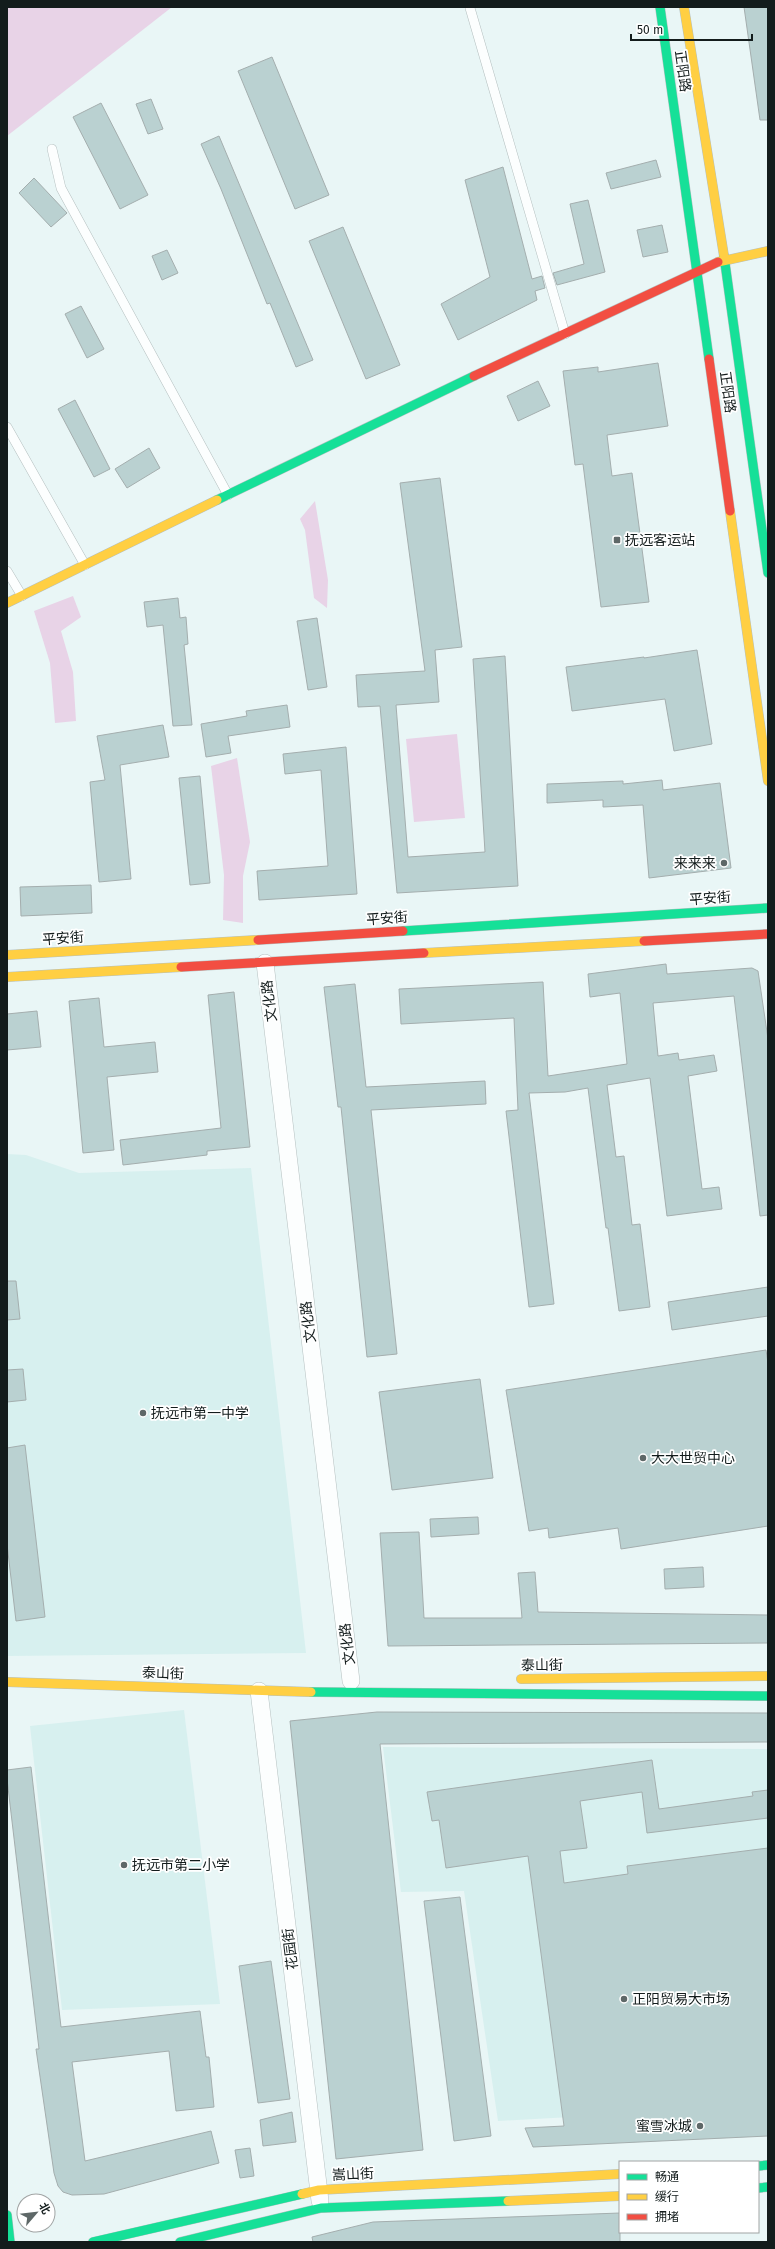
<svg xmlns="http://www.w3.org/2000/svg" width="775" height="2249" font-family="'Fira Sans','Noto Sans SC',sans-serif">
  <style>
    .built { fill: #d7f0ef }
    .green { fill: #e8d3e7 }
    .building { fill: #bad1d1; stroke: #a4aeae }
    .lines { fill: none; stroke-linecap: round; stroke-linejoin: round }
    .lane-casing { stroke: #b5c0c0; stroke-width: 10 }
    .street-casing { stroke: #b5c0c0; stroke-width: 18 }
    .fast-casing { stroke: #b5c0c0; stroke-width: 10 }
    .slow-casing { stroke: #b5c0c0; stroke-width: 10 }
    .jam-casing { stroke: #b5c0c0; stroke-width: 10 }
    .lane { stroke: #fcfefe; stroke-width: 9 }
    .street { stroke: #fcfefe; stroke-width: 17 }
    .fast { stroke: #16e098; stroke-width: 9 }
    .slow { stroke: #ffcf43; stroke-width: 9 }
    .jam { stroke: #f24e42; stroke-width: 9 }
    .poi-dot { fill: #5e6868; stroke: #fff; stroke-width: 1.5 }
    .labels { text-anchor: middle; stroke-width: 3.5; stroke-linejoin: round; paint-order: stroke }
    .street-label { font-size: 14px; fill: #131c1c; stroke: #fff }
    .poi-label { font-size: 14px; fill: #131c1c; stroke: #fff; text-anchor: start }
  </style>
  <rect width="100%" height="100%" fill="#e9f6f6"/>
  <!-- built -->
  <g class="built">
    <polygon points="7,1154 26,1155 79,1173 251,1168 306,1653 7,1656"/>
    <polygon points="184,1710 220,2004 62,2010 30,1726"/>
    <polygon points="383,1747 768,1749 768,2106 498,2121 464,1891 401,1892"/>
  </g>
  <!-- green -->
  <g class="green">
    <polygon points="7,7 172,7 7,136"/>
    <polygon points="315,501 328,580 327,608 314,598 305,530 300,519"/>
    <polygon points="73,596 81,617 61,631 73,672 76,721 55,723 50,663 34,611"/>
    <polygon points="457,734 465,818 414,822 406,739"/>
    <polygon points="237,758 250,842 243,876 243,923 223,920 224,875 211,766"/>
  </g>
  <!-- building -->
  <g class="building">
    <polygon points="744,7 768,7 768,120 760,120"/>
    <polygon points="272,57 329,195 295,209 238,71"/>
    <polygon points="151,99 163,129 148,134 136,104"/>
    <polygon points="101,103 148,195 120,209 73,117"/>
    <polygon points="219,136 313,360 296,367 270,303 267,304 221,189 201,144"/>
    <polygon points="656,160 661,177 611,189 606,173"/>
    <polygon points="503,167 532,279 542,276 545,288 535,291 537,300 458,340 441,304 490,277 465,180"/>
    <polygon points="34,178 67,213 51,227 19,193"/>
    <polygon points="588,200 605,272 557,285 553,273 584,264 570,204"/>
    <polygon points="662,225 668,252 643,257 637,230"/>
    <polygon points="343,227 400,365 366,379 309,241"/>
    <polygon points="167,250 178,273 162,280 152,256"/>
    <polygon points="81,306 104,349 87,358 65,314"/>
    <polygon points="658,363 668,426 607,435 612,476 632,473 649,602 601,607 583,464 575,465 563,371 598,367 598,372"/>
    <polygon points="538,381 550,406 518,421 507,396"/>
    <polygon points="75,400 110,469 94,477 58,409"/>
    <polygon points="149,448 160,468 127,488 115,469"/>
    <polygon points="440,478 462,647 435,650 439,702 396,705 408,857 485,852 473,659 505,656 518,886 397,893 380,706 358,707 356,675 425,671 400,483"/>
    <polygon points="178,598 180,618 186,617 188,644 184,645 192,725 173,726 163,625 147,627 144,602"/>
    <polygon points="317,618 327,687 308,690 297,621"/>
    <polygon points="697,650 712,744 674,751 665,699 572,711 566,667 644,657 644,658"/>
    <polygon points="287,705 290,727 228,736 231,753 206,757 201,724 247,716 246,711"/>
    <polygon points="163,725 169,757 120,765 131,879 99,882 90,782 105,780 97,736"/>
    <polygon points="346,747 357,894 259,900 257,871 328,866 321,770 285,774 283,754"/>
    <polygon points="200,776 210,883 190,885 179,778"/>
    <polygon points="662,780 663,790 720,783 731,868 649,878 643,805 603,807 603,800 547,803 547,784 623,781 623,784"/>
    <polygon points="91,885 92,913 21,916 20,887"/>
    <polygon points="666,964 667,974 752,968 758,971 768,1039 768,1215 760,1216 734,996 653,1003 658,1056 678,1053 679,1060 714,1055 717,1071 688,1076 702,1189 719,1187 722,1209 667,1216 650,1078 607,1085 616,1157 624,1156 632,1225 640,1224 650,1307 619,1311 608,1228 606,1228 588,1088 565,1092 529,1093 554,1304 529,1307 506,1111 518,1110 514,1018 401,1024 399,989 543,982 548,1076 627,1064 620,993 590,997 588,974"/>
    <polygon points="355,984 366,1087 485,1081 486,1104 371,1110 397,1354 367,1357 341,1107 338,1107 324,987"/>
    <polygon points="234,992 250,1147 207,1151 207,1155 123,1165 120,1140 221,1128 208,995"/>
    <polygon points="99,998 104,1047 155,1042 158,1072 107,1077 114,1150 83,1153 69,1001"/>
    <polygon points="37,1011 41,1047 7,1050 7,1014"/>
    <polygon points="7,1281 16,1281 20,1319 7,1320"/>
    <polygon points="768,1287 768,1316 672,1330 668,1302"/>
    <polygon points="766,1350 768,1363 768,1526 621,1549 618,1528 549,1538 548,1528 529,1531 506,1390"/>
    <polygon points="23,1369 26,1400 7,1402 7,1370"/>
    <polygon points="480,1379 493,1478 392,1490 379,1392"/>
    <polygon points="25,1445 45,1617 16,1621 7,1544 7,1448"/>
    <polygon points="478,1517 479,1534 431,1537 430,1519"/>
    <polygon points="419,1532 424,1618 522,1618 518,1573 535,1572 538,1612 768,1615 768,1643 388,1646 380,1533"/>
    <polygon points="703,1567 704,1587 665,1589 664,1569"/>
    <polygon points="377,1712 768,1713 768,1742 380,1744 423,2150 336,2159 290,1721"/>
    <polygon points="652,1760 659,1809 753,1796 752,1792 768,1790 768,1818 647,1833 642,1792 580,1801 587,1848 560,1851 564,1883 628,1874 627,1866 768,1848 768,2136 533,2147 525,2128 564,2126 528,1856 446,1868 439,1820 432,1821 427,1792"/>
    <polygon points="31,1767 61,2027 200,2011 206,2057 209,2057 214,2107 176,2111 169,2051 72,2062 85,2161 211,2131 219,2163 104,2194 72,2195 63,2192 58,2186 54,2173 36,2049 39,2049 7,1779 7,1770"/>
    <polygon points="460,1897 491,2136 454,2141 424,1901"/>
    <polygon points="271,1961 290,2099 258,2103 239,1966"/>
    <polygon points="292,2112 296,2142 263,2146 260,2120"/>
    <polygon points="250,2148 254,2176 240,2178 235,2150"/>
    <polygon points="620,2213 620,2242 313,2242 312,2237 373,2222"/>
  </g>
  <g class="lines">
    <defs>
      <g id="lane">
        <polyline points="470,8 565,334"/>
        <polyline points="52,149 61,188 228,495"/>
        <polyline points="7,427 85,565"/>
        <polyline points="7,571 22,596"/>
      </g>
      <g id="street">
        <polyline points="265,963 351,1681"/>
        <polyline points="259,1691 320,2201"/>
      </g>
      <g id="fast">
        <polyline points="660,7 709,359"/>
        <polyline points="724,256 768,573"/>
        <polyline points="217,500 474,376"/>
        <polyline points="403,931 768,908"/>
        <polyline points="311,1692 768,1696"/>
        <polyline points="758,2166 768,2165"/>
        <polyline points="758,2188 768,2187"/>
        <polyline points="7,2215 10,2242"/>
        <polyline points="93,2242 302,2194"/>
        <polyline points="180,2242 321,2208 508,2201"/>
      </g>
      <g id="slow">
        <polyline points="684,7 724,256"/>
        <polyline points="718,262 768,251"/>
        <polyline points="730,511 768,781"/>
        <polyline points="7,603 217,500"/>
        <polyline points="424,953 644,941"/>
        <polyline points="7,955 258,940"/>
        <polyline points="7,977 181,967"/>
        <polyline points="521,1679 768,1676"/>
        <polyline points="7,1682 311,1692"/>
        <polyline points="302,2194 319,2190 620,2174"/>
        <polyline points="508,2201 620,2196"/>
      </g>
      <g id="jam">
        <polyline points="709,359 730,511"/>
        <polyline points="474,376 718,262"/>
        <polyline points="258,940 403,931"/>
        <polyline points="644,941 768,934"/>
        <polyline points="181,967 424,953"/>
      </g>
    </defs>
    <!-- lane casing -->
    <use href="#lane" class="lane-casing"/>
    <!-- street casing -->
    <use href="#street" class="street-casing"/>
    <!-- fast casing -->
    <use href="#fast" class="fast-casing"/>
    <!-- slow casing -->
    <use href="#slow" class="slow-casing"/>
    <!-- jam casing -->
    <use href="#jam" class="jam-casing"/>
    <!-- lane -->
    <use href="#lane" class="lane"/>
    <!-- street -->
    <use href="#street" class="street"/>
    <!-- fast -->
    <use href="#fast" class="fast"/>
    <!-- slow -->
    <use href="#slow" class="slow"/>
    <!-- jam -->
    <use href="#jam" class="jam"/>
  </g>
  <!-- markers -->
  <g class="poi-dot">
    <rect x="613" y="536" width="8" height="8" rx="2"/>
    <circle cx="724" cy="863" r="4"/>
    <circle cx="143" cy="1413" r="4"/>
    <circle cx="643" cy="1458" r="4"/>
    <circle cx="124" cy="1865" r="4"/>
    <circle cx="624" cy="1999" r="4"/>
    <circle cx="700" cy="2126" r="4"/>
  </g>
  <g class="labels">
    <!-- street labels -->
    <g class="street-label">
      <text transform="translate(683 71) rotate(82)" y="5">正阳路</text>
      <text transform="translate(728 392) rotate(82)" y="5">正阳路</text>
      <text transform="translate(710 898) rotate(-4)" y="5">平安街</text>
      <text transform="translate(387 918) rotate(-4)" y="5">平安街</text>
      <text transform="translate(63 938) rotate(-4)" y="5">平安街</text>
      <text transform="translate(269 1001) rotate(-97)" y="5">文化路</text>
      <text transform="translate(308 1322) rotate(-97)" y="5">文化路</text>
      <text transform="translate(347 1644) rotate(-97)" y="5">文化路</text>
      <text transform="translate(542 1665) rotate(-1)" y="5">泰山街</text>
      <text transform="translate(163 1673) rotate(2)" y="5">泰山街</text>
      <text transform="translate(290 1949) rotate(-97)" y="5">花园街</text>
      <text transform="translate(353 2174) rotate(-3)" y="5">嵩山街</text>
    </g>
    <!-- poi labels -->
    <g class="poi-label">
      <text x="625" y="545">抚远客运站</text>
      <text x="716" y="868" text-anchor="end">来来来</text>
      <text x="151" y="1418">抚远市第一中学</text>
      <text x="651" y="1463">大大世贸中心</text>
      <text x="132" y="1870">抚远市第二小学</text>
      <text x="632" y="2004">正阳贸易大市场</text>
      <text x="692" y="2131" text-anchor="end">蜜雪冰城</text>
    </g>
  </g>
  <!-- border -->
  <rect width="775" height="2249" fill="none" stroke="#131c1c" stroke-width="16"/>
  <!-- legend -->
  <rect x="619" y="2161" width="140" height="72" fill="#ffffff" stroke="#a1a4a4"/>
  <rect x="627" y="2174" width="20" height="6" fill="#16e098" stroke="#a1a4a4"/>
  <text x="655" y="2181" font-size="12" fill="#131c1c">畅通</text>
  <rect x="627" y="2194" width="20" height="6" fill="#ffcf43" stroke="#a1a4a4"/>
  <text x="655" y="2201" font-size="12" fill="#131c1c">缓行</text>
  <rect x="627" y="2214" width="20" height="6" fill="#f24e42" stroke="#a1a4a4"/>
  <text x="655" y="2221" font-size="12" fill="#131c1c">拥堵</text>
  <!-- north arrow -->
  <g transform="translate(36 2213) rotate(62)"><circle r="19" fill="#ffffff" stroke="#a1a4a4"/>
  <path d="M0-3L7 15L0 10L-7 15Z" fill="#5e6868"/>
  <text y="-6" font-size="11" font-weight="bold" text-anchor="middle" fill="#131c1c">北</text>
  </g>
  <!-- scale -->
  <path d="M631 34v6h121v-6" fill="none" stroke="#131c1c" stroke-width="2"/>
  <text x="637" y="34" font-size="12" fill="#131c1c" stroke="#ffffff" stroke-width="3" paint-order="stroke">50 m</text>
</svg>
